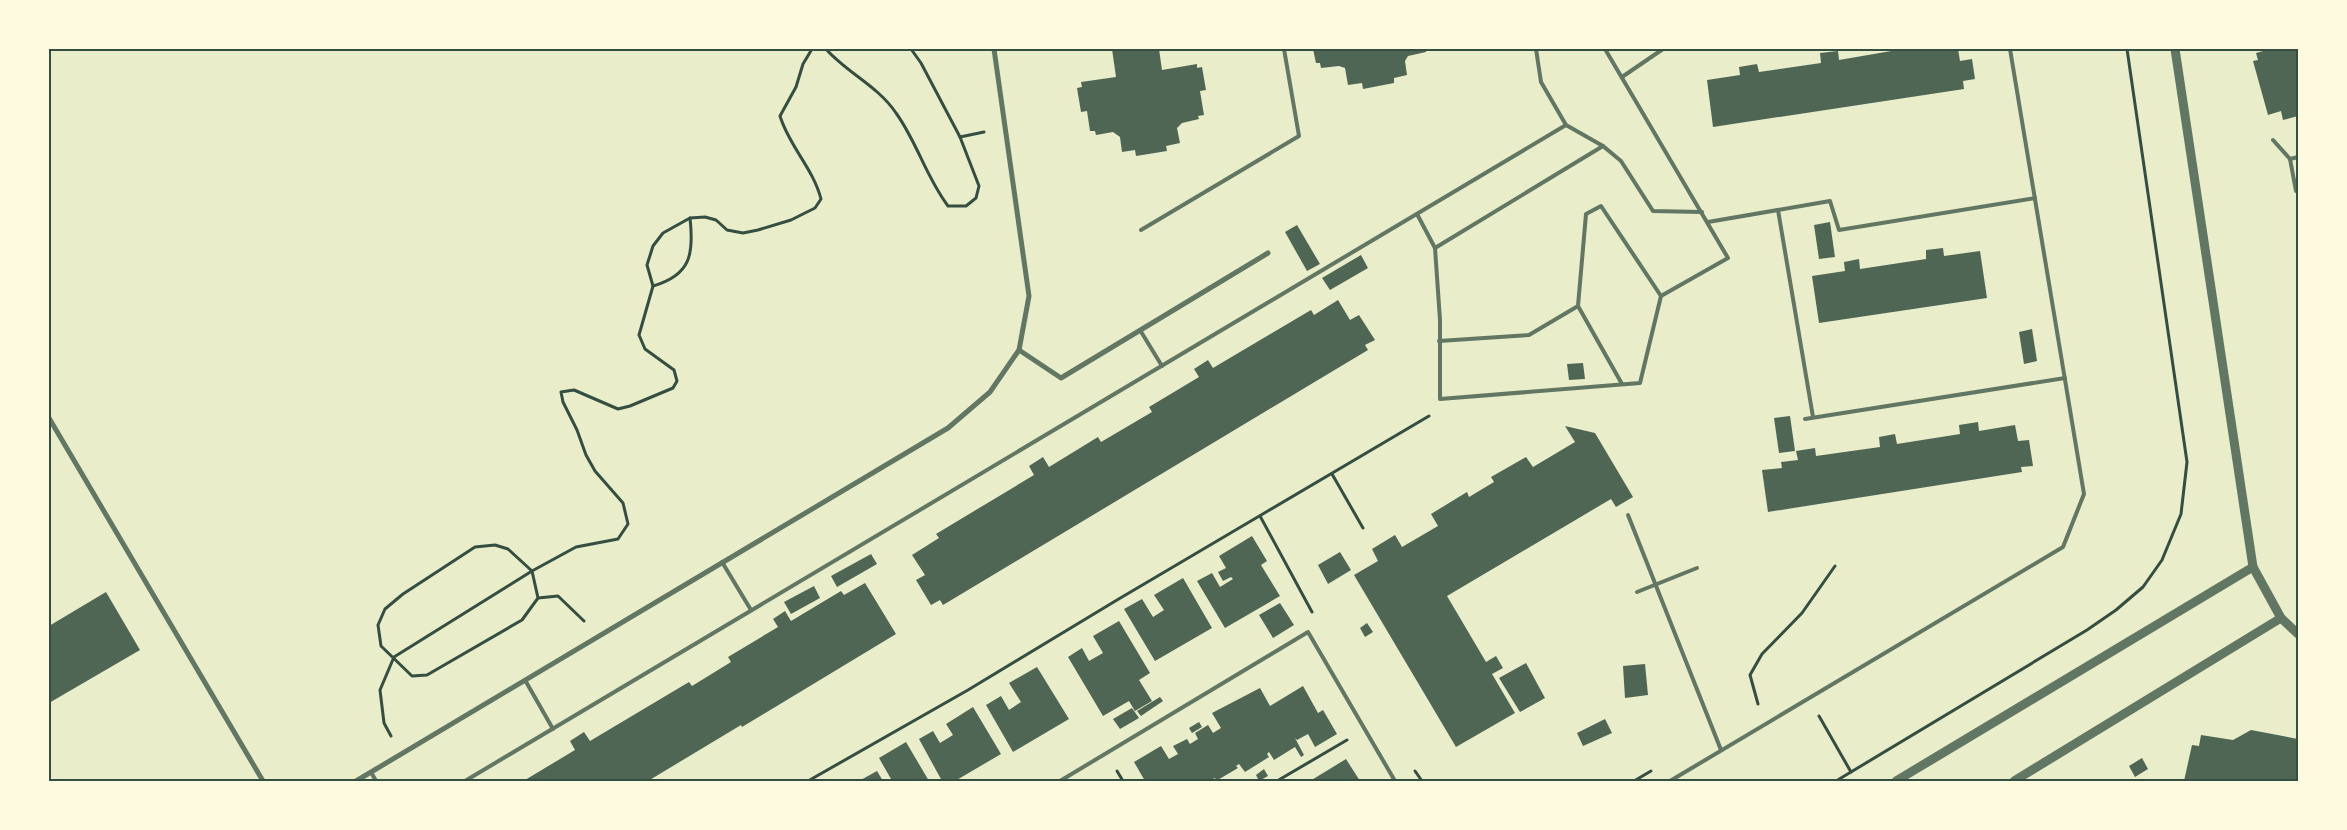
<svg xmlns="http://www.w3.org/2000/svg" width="2347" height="830" font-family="Spectral,serif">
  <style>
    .building { fill: #4f6655 }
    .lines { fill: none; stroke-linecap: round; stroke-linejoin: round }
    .path { stroke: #344e41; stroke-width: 3 }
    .service { stroke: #617663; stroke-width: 4 }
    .minor { stroke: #617663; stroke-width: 5 }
    .tertiary { stroke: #617663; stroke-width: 9 }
    .neatline { fill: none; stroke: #344e41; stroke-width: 2 }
  </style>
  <rect width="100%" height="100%" fill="#e9edc9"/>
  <!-- building -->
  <g class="building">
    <polygon points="1112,49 1159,49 1162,70 1197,64 1197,68 1202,67 1206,90 1200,91 1204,115 1198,116 1199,119 1182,123 1177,128 1180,143 1166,146 1167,151 1136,156 1135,150 1122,152 1120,137 1113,132 1096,135 1095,131 1090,131 1087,111 1081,112 1077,88 1082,87 1081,82 1116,77"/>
    <polygon points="1313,49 1426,49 1426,52 1408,56 1405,61 1407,75 1394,78 1394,83 1363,89 1362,83 1348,85 1345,68 1339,66 1321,68 1320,63 1316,63"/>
    <polygon points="1903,49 1958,49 1960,61 1972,59 1975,79 1963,81 1964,89 1713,127 1707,80 1740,75 1739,67 1757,64 1759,72 1821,63 1820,53 1838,51 1839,60"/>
    <polygon points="2270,49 2298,49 2298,116 2283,120 2281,111 2268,115 2253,61 2258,60 2256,53"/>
    <polygon points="1830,222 1835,257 1819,259 1814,225"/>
    <polygon points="1297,225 1320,264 1307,271 1285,232"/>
    <polygon points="1943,248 1944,256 1980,251 1987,298 1819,323 1812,276 1845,271 1844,262 1859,259 1860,269 1926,259 1926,250"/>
    <polygon points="1361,255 1368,268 1330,290 1322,278"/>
    <polygon points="1338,300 1350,320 1359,315 1375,340 1365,345 1368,350 943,605 940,600 931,605 916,580 925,575 912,555 939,538 936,534 1034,475 1029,466 1043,457 1049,467 1098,437 1101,442 1152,412 1149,407 1199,377 1194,369 1208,360 1213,368 1311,310 1314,315"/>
    <polygon points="2032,329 2037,361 2024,364 2019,332"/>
    <polygon points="1583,363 1585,379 1569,380 1567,364"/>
    <polygon points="1790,416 1795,451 1779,453 1774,418"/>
    <polygon points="1978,422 1979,431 2015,425 2018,441 2029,440 2033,466 2021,467 2022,472 1768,512 1762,470 1782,468 1781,462 1798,460 1796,451 1815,448 1816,456 1880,447 1879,437 1895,434 1897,444 1960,434 1959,425"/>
    <polygon points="1565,426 1595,433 1633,497 1616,507 1611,499 1447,596 1486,662 1496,656 1503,668 1492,674 1515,713 1456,747 1354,575 1378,561 1372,549 1395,535 1402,547 1438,526 1431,514 1467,492 1469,497 1494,482 1491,477 1526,457 1533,467 1575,442"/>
    <polygon points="1252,536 1267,561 1261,565 1280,596 1225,628 1197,581 1212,573 1220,587 1233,579 1231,577 1223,581 1218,572 1226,568 1219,556"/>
    <polygon points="1340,552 1351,570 1328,584 1318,565"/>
    <polygon points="871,554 877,564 837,587 831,576"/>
    <polygon points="1183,578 1212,628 1155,661 1124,609 1142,599 1153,617 1164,610 1154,595"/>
    <polygon points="865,583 896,634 742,727 741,725 648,781 526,781 525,780 575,750 570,741 584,732 590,741 689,682 692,686 731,662 728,657 778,627 773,619 785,611 791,621 841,591 844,595"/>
    <polygon points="814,586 820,598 791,614 784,602"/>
    <polygon points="106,592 140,650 49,703 49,626"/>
    <polygon points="1280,603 1294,625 1273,638 1259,615"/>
    <polygon points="1119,621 1150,673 1139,680 1152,701 1135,711 1129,701 1103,716 1068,657 1082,648 1089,661 1103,653 1093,636"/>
    <polygon points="1367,623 1373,632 1365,637 1360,628"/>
    <polygon points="1526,663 1545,698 1520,712 1499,678"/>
    <polygon points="1645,664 1648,695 1625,698 1623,666"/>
    <polygon points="1037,667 1069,719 1013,752 986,705 1001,696 1009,710 1021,702 1009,683"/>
    <polygon points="1303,686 1318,713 1323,710 1337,734 1315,747 1308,734 1297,740 1295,738 1304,755 1301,757 1295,747 1274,760 1269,752 1267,754 1269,757 1245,772 1239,764 1236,766 1238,768 1216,781 1215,778 1209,781 1145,781 1134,762 1161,746 1169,759 1178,754 1173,746 1187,739 1190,744 1198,739 1195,733 1208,725 1213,733 1221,728 1212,713 1260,688 1270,706"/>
    <polygon points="1160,697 1163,701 1141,716 1137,711"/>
    <polygon points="973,707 1001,754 955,781 942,781 919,739 933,731 940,743 953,735 946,724"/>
    <polygon points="1132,708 1139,718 1120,729 1113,719"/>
    <polygon points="1605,719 1612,733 1583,746 1577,733"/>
    <polygon points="1199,722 1202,727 1192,733 1189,728"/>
    <polygon points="2251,730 2298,739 2298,781 2184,781 2192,745 2199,746 2201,735 2233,740"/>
    <polygon points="906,742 929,781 888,781 891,779 879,758"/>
    <polygon points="2142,758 2148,769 2135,777 2129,766"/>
    <polygon points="1346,759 1360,781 1310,781"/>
    <polygon points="1264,769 1268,776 1259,781 1256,775"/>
    <polygon points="877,771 883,781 859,781"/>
  </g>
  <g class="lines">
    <!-- path -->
    <g class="path">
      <path d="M826 49C847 73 878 86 896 113 917 142 926 177 948 206H966L976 198 979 186 960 137 921 63 911 49"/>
      <polyline points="960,137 984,132"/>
      <path d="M653 286C691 275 694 254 690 218"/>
      <polyline points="1332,474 1363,528"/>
      <polyline points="1260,516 1312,612"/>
      <polyline points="538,598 532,571 508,549 495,545 475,547 403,594 385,609 378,625 381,646 412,676 427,675 522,620 538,598 558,596 584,621"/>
      <polyline points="1758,704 1750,675 1762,654 1802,613 1835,566"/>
      <polyline points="1819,716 1851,772"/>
      <path d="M391 736 384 723 380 690 394 657 532 571 576 547 618 539 628 524 623 503 595 471 586 455 577 430 563 402 561 392 574 390 618 409 630 406 673 388 677 381 674 370 645 349 639 335 653 286 647 265 653 246 663 233 690 218 705 217 716 220 727 230 743 233 758 230 791 220 815 208 821 199C813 168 789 146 780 116L796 87 803 64 812 49"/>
      <polyline points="1117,771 1123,781"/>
      <polyline points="1415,771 1422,781"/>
      <polyline points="808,781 968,690 1117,600 1429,416"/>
      <polyline points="1277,781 1347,740"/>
      <polyline points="1634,781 1651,771"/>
      <polyline points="1836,781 2087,630 2116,610 2143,587 2162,560 2181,514 2187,462 2127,49"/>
    </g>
    <!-- service -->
    <g class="service">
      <polyline points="1536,49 1541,82 1566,125 1603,146 1621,161 1653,211 1702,212"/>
      <polyline points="1622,77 1663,49"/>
      <polyline points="2273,140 2290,159 2296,191"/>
      <polyline points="2290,159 2298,157"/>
      <polyline points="1778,210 1813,417"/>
      <polyline points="1417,214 1435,248 1440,320 1440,399 1640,383 1661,296 1728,258 1605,49"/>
      <polyline points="1708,222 1830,201 1839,230 2035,198"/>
      <polyline points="1141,230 1299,136 1284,49"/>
      <polyline points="1435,248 1603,146"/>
      <polyline points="1578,306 1622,384"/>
      <polyline points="1140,330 1162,366"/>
      <polyline points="1439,341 1529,335 1578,306 1586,214 1601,206 1661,296"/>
      <polyline points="1805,419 2065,378"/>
      <polyline points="1628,515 1721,750"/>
      <polyline points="722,562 751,610"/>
      <polyline points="1637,592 1697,568"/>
      <polyline points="525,680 553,729"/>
      <polyline points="371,772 376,781"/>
      <polyline points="465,781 1566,125"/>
      <polyline points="1060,781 1308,632 1395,781"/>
      <polyline points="1670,781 2063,547 2084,494 2010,49"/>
    </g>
    <!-- minor -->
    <g class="minor">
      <polyline points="1019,350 1061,378 1268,253"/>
      <polyline points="49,418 263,781"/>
      <polyline points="356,781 948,428 990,392 1019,350 1029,296 994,49"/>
    </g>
    <!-- tertiary -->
    <g class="tertiary">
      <polyline points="2175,49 2253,567 2281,618 2298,634"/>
      <polyline points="1896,781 2253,567"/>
      <polyline points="2014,781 2281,618"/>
    </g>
  </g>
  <!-- border -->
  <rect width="2347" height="830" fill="none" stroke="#fefae0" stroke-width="100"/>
  <rect x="50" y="50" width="2247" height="730" class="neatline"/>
</svg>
